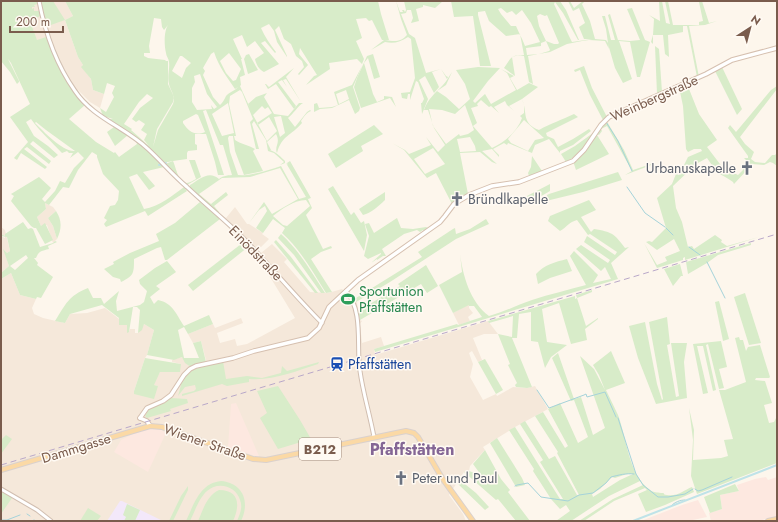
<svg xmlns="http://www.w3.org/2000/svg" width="778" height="522" font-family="Jost,sans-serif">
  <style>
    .residential { fill: #f5e8da }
    .commercial { fill: #fde8e0 }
    .education { fill: #f3e8fa }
    .green { fill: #d8ecc9; fill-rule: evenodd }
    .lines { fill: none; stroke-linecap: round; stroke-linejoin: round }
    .stream { stroke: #a5d3da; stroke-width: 1 }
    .canal { stroke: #bfe3e8; stroke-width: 2 }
    .tertiary-casing { stroke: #d1beb0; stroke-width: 5 }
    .secondary-casing { stroke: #d6c0b0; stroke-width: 5.5 }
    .primary-casing { stroke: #dad1cd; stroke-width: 6 }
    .tertiary { stroke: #fff; stroke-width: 3 }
    .secondary { stroke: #fff; stroke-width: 3.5 }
    .primary { stroke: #fbd9a5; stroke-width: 4 }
    .rail { stroke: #b9a8c9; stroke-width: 1; stroke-dasharray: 6 4; stroke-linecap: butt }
    .labels { text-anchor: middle; stroke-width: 3; stroke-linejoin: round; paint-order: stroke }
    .shield { fill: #fffaf3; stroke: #a28b7f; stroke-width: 1 }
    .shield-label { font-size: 13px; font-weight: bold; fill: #7a5c4d }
    .street-label { font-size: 14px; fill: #7a5c4d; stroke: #fffaf3 }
    .worship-label { font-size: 14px; fill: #5b616d; stroke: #fffaf3; text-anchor: start }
    .leisure-label { font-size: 14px; fill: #27864d; stroke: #fffaf3; text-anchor: start }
    .transit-label { font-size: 14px; fill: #164399; stroke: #fffaf3; text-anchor: start }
    .quarter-label { font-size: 16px; font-weight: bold; fill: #846695; stroke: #fffaf3 }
  </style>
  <rect width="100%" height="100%" fill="#fdf6ec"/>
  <!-- residential -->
  <g class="residential">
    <polygon points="26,1 65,1 73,16 65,20 78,57 83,65 82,67 91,79 93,90 104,94 100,108 90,102 78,90 76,91 56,53 36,59 35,55 38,44 25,7"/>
    <polygon points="45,203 53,207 56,211 48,218 53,226 57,239 53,243 47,225 41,226 37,217 46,209"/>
    <polygon points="235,207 247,224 249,224 263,233 262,234 269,239 258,250 261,253 272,244 287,259 284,262 310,292 328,293 342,289 344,291 356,298 360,320 362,321 360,324 362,343 381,337 384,346 374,349 375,355 488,321 498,334 484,334 473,338 482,360 478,362 472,351 469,353 473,364 470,377 483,400 496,394 497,396 513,387 527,388 535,386 548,409 515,427 483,447 485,450 470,466 469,471 464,472 449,495 463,514 466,521 1,521 1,279 11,273 20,295 36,299 32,308 34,314 43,318 65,323 70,314 87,313 105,308 127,325 129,332 130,329 135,329 135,333 138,333 144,324 154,330 147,355 145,358 134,391 134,394 158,386 153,385 160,372 181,364 172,362 172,360 182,357 191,367 207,364 201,341 193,343 188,334 213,324 215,328 241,318 243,323 217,333 220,343 235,339 237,346 247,344 295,318 261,262 263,259 218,213 226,218"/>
    <polygon points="1,227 5,230 10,251 7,253 4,250 9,266 1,273 1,236 5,238 5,236 1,234"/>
    <polygon points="469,304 469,308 473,313 468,317 470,321 459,325 453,313"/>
  </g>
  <!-- commercial -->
  <g class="commercial">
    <polygon points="236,403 259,456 258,457 228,447 231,404"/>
    <polygon points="150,428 158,428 166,433 148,472 114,452 121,440 137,432"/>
    <polygon points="766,477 768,480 777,477 777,516 758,521 711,521 709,513 722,509 720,495 739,491 737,485 755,479"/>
    <polygon points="698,500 707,517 688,521 641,521 682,505"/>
  </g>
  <!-- education -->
  <polygon class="education" points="120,501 122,501 163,521 107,521"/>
  <!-- green -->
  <g class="green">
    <path d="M1 1H37L38 4 34 5 35 7H32V9L34 8V11H39L40 16 30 21 37 40 46 37C56 61 67 86 85 105L69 119 96 142 114 153 115 152 119 157 137 144 136 141H138L164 167 143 172 155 186 149 190 137 174 129 177 144 209C159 207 173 195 184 187L187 191 148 216 145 211 106 227 104 224 107 220 104 218 110 206 115 205 118 200 119 191 103 174 97 157V155L92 152 78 170 69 188 63 187 49 205 45 203 46 209 37 217 41 226 45 223 53 240 45 244 36 228H34L31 226 11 201 14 196 11 194 39 177 51 188 42 199 45 202 55 191 60 181 65 183 74 168 84 158 78 152 70 158 73 153H69L67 151 62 153C52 142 40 132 31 119L26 122 34 136 48 146 58 155 54 158 33 141 30 144 51 161 49 164 27 147 24 149 47 167 45 169 21 153 17 160 14 158 28 142 10 117 30 104 11 63 8 59 19 81V82L17 84 10 72 1 61ZM36 122 46 130 75 151C63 152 44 132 35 123Z"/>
    <path d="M41 1H53L65 20 73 16 65 1H378L381 14 389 40H382L372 20 369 21 366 18 356 19 362 38 356 41 364 59 362 64 357 59 329 63 330 69 306 85 314 76 317 75 300 48 299 54 308 65 299 75 298 74 304 67 302 61 296 56 291 44 284 39 279 26 275 30 287 56V57L277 42 274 31 269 24 261 28C265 37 270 44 276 52L275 53 265 41 261 43 279 64 264 72C259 70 256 64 255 59L264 53 255 41 247 47 242 35 233 39 242 59H241L245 75 240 77 241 85 240 86 250 108 248 104 256 97 267 93 264 97 274 114 288 116 299 103H303C298 106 293 114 288 118L295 127 307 112 310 110 311 111C306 113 304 117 301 121L302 123C291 136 282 135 277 153 274 146 281 143 276 134L267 142 271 150H270C276 152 281 157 285 161V163L280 165 284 162 274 153 268 151 266 140 254 121 252 124 259 149H256L250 122 253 119 242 92 240 90 230 96 229 104 236 136H234L235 140C240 144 249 145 255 149L253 151 263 171 244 175 235 151 233 136H229L228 138 230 152 238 175H232L223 145H220L206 110 203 111 224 175H218L215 162 206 134H195V144L197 145V150L188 151 187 153V159L173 161C176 167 178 183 187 183 189 183 194 180 196 179L189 160H195L201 177 187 185 165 164 173 161 163 163 147 147 135 136 109 119H113L103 116 100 108 106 112 114 97 112 93 115 86 107 83 104 94 93 90 91 79 81 67 83 65 78 57 65 20 48 26 45 21ZM154 18 161 19 162 27 164 30 168 25C164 31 164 45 166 53 166 56 169 59 169 62 170 69 167 76 169 84 171 92 176 96 173 104L158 130 153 147 157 129 173 102 174 97 168 84V61H166L165 60 148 58 144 56V53H150L149 46ZM214 52C219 67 227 77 235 89L238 87C235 91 229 92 226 96 224 100 223 102 220 105L213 97 203 75 205 71 203 68 211 54ZM229 53 241 69 236 80 233 81 226 73 220 61ZM180 56H182L191 63 186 68 182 78 172 71ZM200 74 207 94 217 107 214 109 211 105 212 109 197 110 192 102V88L195 82 194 76ZM147 94 153 98 140 108 132 119 136 122 139 120 145 124 141 130 147 134 144 140 149 146 131 130 132 129 124 124 139 102ZM228 103 234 133 222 136 212 114ZM262 106 265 109 268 107 272 113 257 123 258 125 269 117 277 131 267 141 253 115ZM196 114 198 115 205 132C195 136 189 132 183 123V121ZM281 116 285 133 280 137 274 117Z"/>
    <path d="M396 1 400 12H403L402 10H404L405 12 406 10 404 1H443L435 8 423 5V7L416 9 419 21 411 23 413 18 411 10H407L406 13 401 14 409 34 415 38 426 73 441 69 446 76 448 77 447 79 441 69 432 72 439 87 434 93 425 76 419 80 428 99 422 114 421 103H422L424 99 418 82 416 81 410 100V94H408L407 99 402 98 401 93 410 92 415 78 411 39 408 37C400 42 394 44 385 42L371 50 384 40C394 41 400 43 407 35L401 19Z"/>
    <path d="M451 1H560L566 10 579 40H578L563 13 555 2 554 4 569 36 565 40 569 36 572 42 592 39H584L579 27 585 23 579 8 573 11 568 1H570L574 8 583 1H585L582 4 590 21 595 39 606 40 608 43 606 29 602 16H605L611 40H615L608 15 610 14 618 40 630 41 640 40 627 9 632 8 645 40 650 42 640 77H637L630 42 619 41 632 79 623 83 615 68 608 44 609 49 605 41 589 40 582 41 567 44 550 52 528 56 533 84 529 82 524 56 519 55 512 57 515 76 504 68C511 58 510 55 524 55L520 34 506 36 489 21 485 11 478 12V15L491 66H480L473 16 454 17ZM501 8 507 13 512 11 516 15 522 10 531 23 540 42 525 46C522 38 519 33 516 26H511L501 14 498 9ZM540 14 545 16 547 15 559 43 558 44H554L546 41 539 26 537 16ZM546 41 550 50 549 51 539 54 527 55 526 48 541 46V43Z"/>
    <polygon points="659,1 662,1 666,23 670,24 665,1 668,1 673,25 699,25 699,22 703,21 699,2 700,1 702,1 709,23 717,21 705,25 689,26 699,77 697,77 687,26 683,26 683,32 668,35 669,57 665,54 663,35 653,35 653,44 651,42 653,35 654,19 649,15 660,21"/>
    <polygon points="655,46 659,49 662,92 657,94"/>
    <polygon points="249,54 258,70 248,74 244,59 246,55"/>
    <polygon points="373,54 380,77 374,79 368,58 364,63 373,94 377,102 384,99 384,96 392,97 396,107 390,98 361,108 354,87 357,78 367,56"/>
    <path d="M362 66 353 87 360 108 359 111 355 114 349 100 332 108 320 109 314 112V104L317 103 319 108 332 107 338 105 334 92 352 85ZM346 90 349 99 339 104 336 94Z"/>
    <polygon points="584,66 592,88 607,117 603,120 590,95 580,70 575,72 574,70"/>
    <path d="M478 67 500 68 488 81 473 101 475 103 485 94 491 104 516 90 507 73 501 69 514 76 510 78 517 90 529 83 538 87 522 99C528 113 521 123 539 130 551 123 562 120 574 114L578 117 546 133 547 136 554 139 558 147 573 139 589 129 591 131 573 145 560 151V153L549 139 535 145 532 153 508 143 507 145 504 143 493 149 499 155V157L492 149 482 151 497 164 492 162 480 152 460 153 468 194 452 204 436 173 427 178 404 150 392 143 405 150 409 154 431 145 421 129 426 137 438 152 445 145 434 128 428 110H424C428 99 435 93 443 85 447 81 449 76 452 72L446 85 437 91 446 97 459 109 470 99 465 84 456 70ZM522 99 524 105V113L520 116 522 118C517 132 505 142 492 148L473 126 477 123 471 108 478 106 477 104 481 100 489 107 491 106 499 113 494 107 505 101 507 105 514 111 509 106ZM465 105 474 130 468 134 460 136 459 134 446 144 433 126 429 109 442 110 455 114ZM524 120 544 138 535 140 528 151 511 143 508 139ZM470 137 475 146 476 151 460 152 457 139ZM433 148 445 164 425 174 414 159Z"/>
    <polygon points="722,67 742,109 737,115 715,71"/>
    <polygon points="294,68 286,77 301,102 286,79 283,80 287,87 282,80 278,82 296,106 294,109 276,84 268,89 265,84 266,84 269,87"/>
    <path d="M687 84 699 114 717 140 707 147 723 168 738 175 743 170V168L749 163 744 158H748V156L728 128 730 125 736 132 771 90 777 86V89L740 137 745 144 754 152 751 159 755 162 765 163 772 155H775L777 153 776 158 777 160V166L773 163 770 162 764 165 752 164 747 168V170L734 184 733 182C727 178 721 174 714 172L716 171 707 158 696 164 673 186 676 208 682 222 688 247 692 246 694 249 715 235 722 240 721 242 727 246 759 237 685 260V257L683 258V260L657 268 644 243 657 265 667 261 665 257 680 251 674 239 657 250 646 242 649 241 652 242 666 228 657 198 672 184 676 174 679 175 688 157 702 151 701 149H694L688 152 686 149 683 106 679 87Z"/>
    <polygon points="606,120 624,150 633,170 654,163 654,164 625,175 632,171 607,126 601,129 602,131 599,135 597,134"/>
    <polygon points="374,125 383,134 361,146 363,151 336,168 328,154"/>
    <polygon points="114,127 128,135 115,146 107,132"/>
    <path d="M593 133 594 134C586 146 579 155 566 162L561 154 575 146Z"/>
    <polygon points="597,135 609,154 576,170 573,161 582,155"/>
    <polygon points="532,156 542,171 529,176 528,173 531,167"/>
    <path d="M290 161 311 198 308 199 307 197 312 208 306 215 323 249 331 246 332 248 321 252 311 259 332 292 326 293C313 272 300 249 282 233L285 228 273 219 263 233 256 228 267 211 265 206 259 210 249 223 264 202 272 214 298 199 280 168 250 177 222 178 199 194 211 204 226 192 228 195 214 206 219 212 218 213 189 188 190 185C200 179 209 170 219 179 227 173 238 176 247 175 259 173 270 170 281 166L299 199 306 197 286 163 288 165 287 163ZM306 200 310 206 287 226 283 225 273 216C282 209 294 200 306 200Z"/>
    <polygon points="618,172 622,180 583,192 546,201 547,195 549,194"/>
    <polygon points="550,184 550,191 531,202 527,196"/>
    <polygon points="333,186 351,215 354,212 361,223 364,221 367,235 364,251 328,189"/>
    <path d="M385 192V200C379 206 371 213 363 215L359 209Z"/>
    <path d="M589 200 596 210 581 217 591 232 594 229C612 232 614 233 625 248L629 247 611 263 618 279 375 352 374 349 457 324 458 325 482 317 474 306H469V305L453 313 439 285 462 272 460 254C463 276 470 302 489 316 504 312 517 305 532 300 550 294 568 290 586 285L570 256 574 251 598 275 593 283 611 279 605 267 601 271 576 249 581 245 608 263 610 260 584 242 587 236 615 255 617 252 590 234 588 235 577 220C569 222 567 227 560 231L548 221 550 216Z"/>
    <path d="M200 202 220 219 167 260H165L161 247 157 248 134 259C134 273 134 276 121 282L120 279 113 277 104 269 114 264 113 262 130 253 159 241 156 234 175 223Z"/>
    <path d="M56 211C62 220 62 229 57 239L53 226 48 218Z"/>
    <polygon points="397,218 401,228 413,229 426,227 428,228 424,231 423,230 420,232 417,230 404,234 382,249 386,256 383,256 377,260 377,259 371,263 381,254 381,253 368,259 364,256 369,236 365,224 369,223 374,233"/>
    <polygon points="486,219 489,224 456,239 390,282 356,302 356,298 422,257 418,252 453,229 455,228 456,234 470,229"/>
    <path d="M23 222 28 229 31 228 33 229 40 247 53 243 55 241 57 242 48 246 49 249C41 251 39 251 36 258H34L38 263 37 265 53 277 41 298 37 297 36 299 20 295 11 273 1 279V273L9 266 3 249 7 253 10 251 7 237 1 236V234L5 236V234ZM26 255 28 258 15 270 10 266Z"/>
    <path d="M281 234C299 250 312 273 325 293H321L294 255 278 238Z"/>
    <polygon points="276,240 291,257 318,293 315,293 274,242"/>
    <polygon points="245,241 248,247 193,291 188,285"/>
    <polygon points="751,243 751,245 718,255 707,263 688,274 686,262"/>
    <path d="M567 259 572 271 550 278 538 284 536 274C544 265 555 262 567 259Z"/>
    <path d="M167 261 176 272 156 286 160 289 150 297 154 304 158 300C173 303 176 314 184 326L209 315 213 324 188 334 184 327 178 330 184 358H199L193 343 201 341 206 362 191 367 185 363 182 357 174 360 147 355 154 330 144 324 142 330 138 333 140 310 137 307H133L129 332 127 333V325H119V318L102 305 70 314 65 323 55 321C66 304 68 296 88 288L93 298H101L104 304 119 291 116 301 117 311 140 305 144 302 147 291 140 284 139 280 155 268Z"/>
    <polygon points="680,264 683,276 681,276 673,286 664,269"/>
    <polygon points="426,265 438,286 427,293 421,284 360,320 358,311 400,286 398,284"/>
    <polygon points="592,290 592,292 577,298 586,326 598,318 598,319 585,329 587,340 571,344 559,303 542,309 547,342 567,345 551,357 545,368 538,342 531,341 531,312 519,314 517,338 512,338 532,387 527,388 516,387 515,385 517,383 508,365 510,364 498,334 512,337 513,316 489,323 488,321 575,296 575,299 577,298 576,295"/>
    <polygon points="745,293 761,343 749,345 734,297"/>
    <polygon points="719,301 729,339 723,341 715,302"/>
    <polygon points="667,317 670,344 667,345 676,397 679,396 671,343 687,343 684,362 687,398 656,404 638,358 629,326 645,322 657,384 662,400 663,399 649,322"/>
    <polygon points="739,337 740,340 743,340 746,351 748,347 760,345 770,377 769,378 756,378 755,380 765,381 772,403 764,405 769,423 774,422 777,416 777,463 697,494 691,476 693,440 689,408 694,430 693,460 721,458 728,456 724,440 733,439 719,390 725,390 746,382 735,338"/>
    <polygon points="721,341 727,367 719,369 724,388 719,389 708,344 706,345 716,390 713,391 703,346 697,346 708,393 703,394 693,344"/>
    <path d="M611 351 625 383 606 390C610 398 614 407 618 415 627 439 628 474 650 490 654 493 657 492 661 493 667 493 661 494 667 495 677 497 684 490 692 487L694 492 665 505 646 512 638 494 647 490 645 488 614 501 584 521H579L613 499 643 485 640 481 609 496 571 521H556L570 511 566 505 560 509 551 499 533 471 534 469 509 430 515 427 560 499H563L540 462 543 460 520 424 525 421 549 459 555 456 577 495H579L557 453 558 452 535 416 543 412 565 448 568 446 548 409 560 403 578 443 588 437 574 400 571 401 552 358 558 353 574 399 581 397 593 435 605 428 580 356 594 369 605 390 599 375 593 365ZM627 474H633L620 480 593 497 592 494 600 489 612 477 615 478Z"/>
    <polygon points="145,358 181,364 180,372 160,372 154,385 158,386 154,399 134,394 134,391"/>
    <polygon points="485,359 503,390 496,394 478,362"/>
    <path d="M223 361 226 379 247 376 262 378 281 373 282 366 287 371 319 362 318 364C296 371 273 381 249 379V382L227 386 222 384 182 396V394L194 391 196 389 195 385 185 387 178 396 181 385H178L188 372 199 366Z"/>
    <polygon points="278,386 300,420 311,439 278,449 260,418 267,413 257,391"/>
    <polygon points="171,398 187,399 188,403 170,409 171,411 147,418 145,416 149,409"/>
    <polygon points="6,435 12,439 1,454 1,440"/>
    <polygon points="497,438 522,478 525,485 516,487 490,443"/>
    <polygon points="485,450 501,479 510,490 508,492 530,521 516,521 498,499 496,500 464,472 469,471 481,475 473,464"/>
    <polygon points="460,480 476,493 489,507 485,510 457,483"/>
    <path d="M221 481C244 483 250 503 241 521H237C240 514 243 507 240 500 236 486 218 481 207 491 199 498 195 511 190 521H186C194 504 200 483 221 481Z"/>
    <polygon points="735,484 739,491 720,495 722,509 710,513 704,497"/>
    <polygon points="188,486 188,490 173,521 169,521 181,496"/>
    <path d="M219 490C240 490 240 506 233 521H198C203 510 207 495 219 490Z"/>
    <polygon points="1,491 12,498 1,514"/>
    <polygon points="127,504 140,510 135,521 124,521 126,517 123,515"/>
    <polygon points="88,508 101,516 97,521 80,521"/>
  </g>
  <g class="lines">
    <!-- stream -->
    <g class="stream">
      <polyline points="606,122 618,141 632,171"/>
      <polyline points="627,187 645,213 665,227"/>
      <polyline points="666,228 673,235"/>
      <polyline points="689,247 700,255"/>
      <polyline points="707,262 725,298"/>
      <polyline points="537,390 549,408 584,395 586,394 587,397 605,392 616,417"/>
      <polyline points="618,418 636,474 643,485 658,497 668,497 685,494 693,489"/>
      <path d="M515 486 517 485 528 483 541 497 568 501 579 495 593 493 606 483 611 477C619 475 626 473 634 474"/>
      <polyline points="695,489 698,491 702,490 732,477"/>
      <path d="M671 506C675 502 680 500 685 500"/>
      <polyline points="27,514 30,516"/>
      <polyline points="1,520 7,520 20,515"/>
      <polyline points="34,520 36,521"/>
    </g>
    <!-- canal -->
    <g class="canal">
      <polyline points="159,165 166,163"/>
      <polyline points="633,521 777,465"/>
    </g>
    <defs>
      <g id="tertiary">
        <path d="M39 1C45 32 56 64 75 91 93 118 125 127 148 149 161 161 173 175 187 187 207 206 229 223 247 242 273 269 296 297 322 323"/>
        <path d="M346 291C364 311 356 347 360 371 363 393 370 415 374 437"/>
        <polyline points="1,489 37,510 51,521"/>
      </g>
      <g id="secondary">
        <polyline points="140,418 147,408 163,401 171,395 184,375 190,369 196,366 233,358 254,351 308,338 319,328 329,307 358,280 440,222 445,216 454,204 469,195 492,186 519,182 573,161 584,150 601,125 609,117 706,74 732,60 777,48"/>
        <polyline points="140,418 147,421 150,426"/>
      </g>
      <g id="primary">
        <polyline points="1,470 150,426 162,427 253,459 266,460 406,431 414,433 418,437 442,478 473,521"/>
        <polyline points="768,521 777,519"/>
      </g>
    </defs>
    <!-- tertiary casing -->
    <use href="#tertiary" class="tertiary-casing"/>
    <!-- secondary casing -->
    <use href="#secondary" class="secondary-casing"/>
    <!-- primary casing -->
    <use href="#primary" class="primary-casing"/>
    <!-- tertiary -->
    <use href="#tertiary" class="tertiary"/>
    <!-- secondary -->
    <use href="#secondary" class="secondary"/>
    <!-- primary -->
    <use href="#primary" class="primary"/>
    <!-- rail -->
    <polyline class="rail" points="1,465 777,234"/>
  </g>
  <!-- icons -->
  <defs>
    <symbol id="church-bare" viewBox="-9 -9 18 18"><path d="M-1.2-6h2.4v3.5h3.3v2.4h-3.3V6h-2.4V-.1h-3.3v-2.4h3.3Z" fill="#6b7280" stroke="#fffaf3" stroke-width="2.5" paint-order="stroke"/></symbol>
    <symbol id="stadium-bare" viewBox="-9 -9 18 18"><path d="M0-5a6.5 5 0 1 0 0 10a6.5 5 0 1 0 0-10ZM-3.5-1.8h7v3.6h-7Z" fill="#2e9e5b" stroke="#fffaf3" stroke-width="2.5" paint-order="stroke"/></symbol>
    <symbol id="station-bare" viewBox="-9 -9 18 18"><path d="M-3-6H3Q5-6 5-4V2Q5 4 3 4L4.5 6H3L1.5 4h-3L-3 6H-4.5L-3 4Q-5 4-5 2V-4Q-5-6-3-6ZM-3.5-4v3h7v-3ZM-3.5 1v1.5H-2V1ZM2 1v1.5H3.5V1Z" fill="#1a4fb4" stroke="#fffaf3" stroke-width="2.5" paint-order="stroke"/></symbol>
  </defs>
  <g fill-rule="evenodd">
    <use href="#church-bare" x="737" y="158" width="20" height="20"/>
    <use href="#church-bare" x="447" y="189" width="20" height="20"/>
    <use href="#stadium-bare" x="338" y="289" width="20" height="20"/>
    <use href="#station-bare" x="327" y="354" width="20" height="20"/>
    <use href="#church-bare" x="391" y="468" width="20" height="20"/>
  </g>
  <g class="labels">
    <!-- shield labels -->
    <rect class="shield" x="299" y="438" width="42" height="22" rx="3"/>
    <g class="shield-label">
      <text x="320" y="454">B212</text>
    </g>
    <!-- street labels -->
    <g class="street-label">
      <text transform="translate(654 98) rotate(-24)" y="5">Weinbergstraße</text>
      <text transform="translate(256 253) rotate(46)" y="5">Einödstraße</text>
      <text transform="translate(205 442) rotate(19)" y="5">Wiener Straße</text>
      <text transform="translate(76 448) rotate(-17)" y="5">Dammgasse</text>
    </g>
    <!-- worship labels -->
    <g class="worship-label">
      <text x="736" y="173" text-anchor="end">Urbanuskapelle</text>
      <text x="468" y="204">Bründlkapelle</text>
      <text x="412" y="483">Peter und Paul</text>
    </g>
    <!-- leisure labels -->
    <g class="leisure-label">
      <text x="359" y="296">Sportunion<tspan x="359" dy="16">Pfaffstätten</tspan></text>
    </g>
    <!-- transit labels -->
    <g class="transit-label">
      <text x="348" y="369">Pfaffstätten</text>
    </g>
    <!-- quarter labels -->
    <g class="quarter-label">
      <text x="412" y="455">Pfaffstätten</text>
    </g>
  </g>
  <!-- border -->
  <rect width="778" height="522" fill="none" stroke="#7a5c4d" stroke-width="4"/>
  <!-- north arrow -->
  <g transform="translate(750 28) rotate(36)" stroke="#fffaf3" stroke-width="3" paint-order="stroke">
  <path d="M0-3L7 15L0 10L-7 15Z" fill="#7a5c4d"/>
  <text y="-6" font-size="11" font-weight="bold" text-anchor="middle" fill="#7a5c4d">N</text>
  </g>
  <!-- scale -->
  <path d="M10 26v6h53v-6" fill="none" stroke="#7a5c4d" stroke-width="2"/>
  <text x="16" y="26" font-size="12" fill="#7a5c4d" stroke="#fffaf3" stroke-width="3" paint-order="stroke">200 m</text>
</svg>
